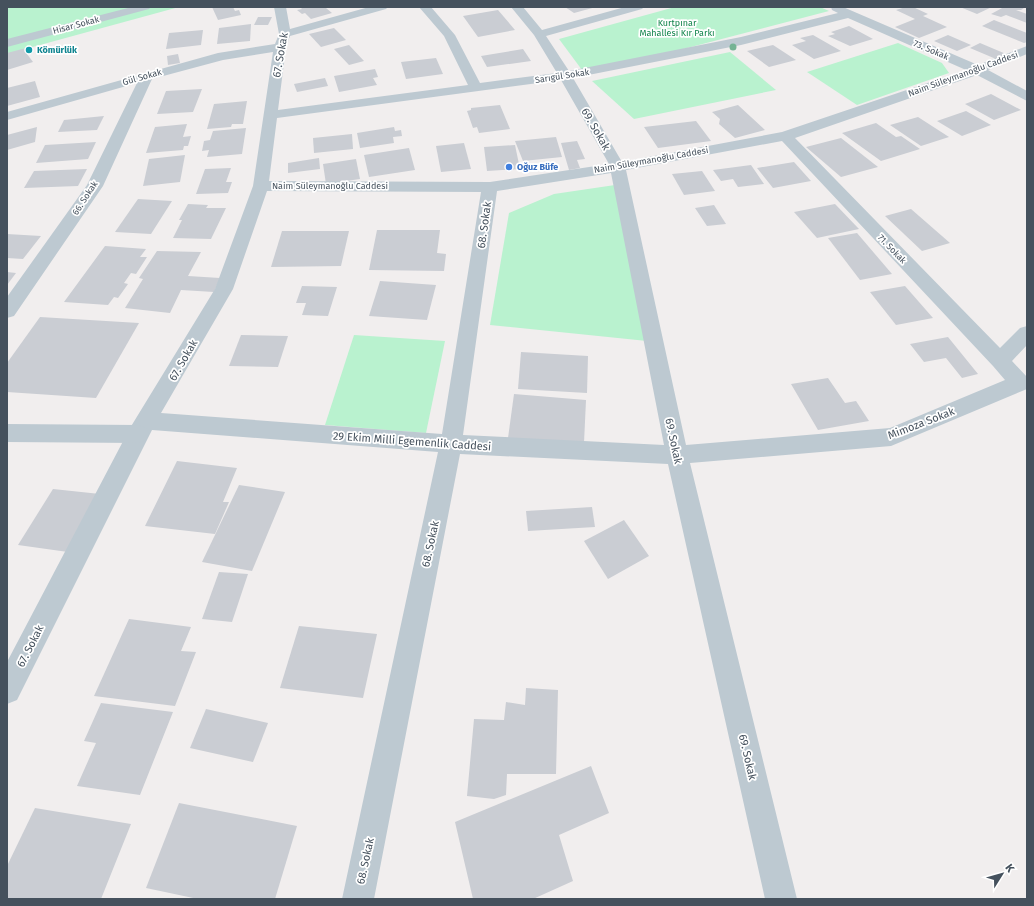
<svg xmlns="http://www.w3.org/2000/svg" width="1034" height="906" font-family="'Fira Sans',sans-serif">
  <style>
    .green { fill: #b9f2cf }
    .building { fill: #cacdd3 }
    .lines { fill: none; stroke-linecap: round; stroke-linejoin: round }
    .minor { fill: #bdc9d1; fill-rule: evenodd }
    .tertiary { fill: #bdc9d1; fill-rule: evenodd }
    .tree { fill: #75b394 }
    .culture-dot { fill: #0f9aa8; stroke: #fff; stroke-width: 1.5 }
    .shop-dot { fill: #3f7fe0; stroke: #fff; stroke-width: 1.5 }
    .labels { text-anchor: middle; stroke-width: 3.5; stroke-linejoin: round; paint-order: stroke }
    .far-park-label { font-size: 9px; fill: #10834a; stroke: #fff }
    .far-street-label { font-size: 9px; fill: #45515d; stroke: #fff }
    .far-culture-label { font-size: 9px; font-weight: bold; fill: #0d838f; stroke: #fff; text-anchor: start }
    .far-shop-label { font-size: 9px; font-weight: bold; fill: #366cbe; stroke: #fff; text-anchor: start }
    .street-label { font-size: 11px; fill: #45515d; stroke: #fff }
  </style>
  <rect width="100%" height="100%" fill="#f1eeee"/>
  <!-- green -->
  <g class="green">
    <polygon points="7,7 179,7 7,54"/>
    <polygon points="675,7 820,7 829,11 664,54 582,70 559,39"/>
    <polygon points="898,43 942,63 949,73 857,105 807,72"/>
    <polygon points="730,52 776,90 634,119 592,81"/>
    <polygon points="615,185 647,341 490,325 509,213 554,194"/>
    <polygon points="354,335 445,341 426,433 325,425"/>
  </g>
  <!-- building -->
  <g class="building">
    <polygon points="212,7 233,7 235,11 239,10 241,15 218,20"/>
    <polygon points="300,7 328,7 326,8 332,13 311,19 305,13 302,14 297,10 302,9"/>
    <polygon points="565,7 596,7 574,13"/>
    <polygon points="906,7 913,7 928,14 923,16 947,27 919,38 895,27 915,19 896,10"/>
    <polygon points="960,7 992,7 977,14"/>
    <polygon points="1004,7 1024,8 1021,10 1016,10 1027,14 1027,23 1006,15 1001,17 991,14"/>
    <polygon points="498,10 515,30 478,37 463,16"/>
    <polygon points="258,17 272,17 268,25 254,25"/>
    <polygon points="994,20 1027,33 1027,42 1024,43 982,26"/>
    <polygon points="251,24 250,41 217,44 219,28"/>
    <polygon points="849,26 873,39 850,46 828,36 835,34 831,32"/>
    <polygon points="334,28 346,40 321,47 309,34"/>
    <polygon points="203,30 201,45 166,49 169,33"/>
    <polygon points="813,35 841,51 814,59 792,45 806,41 800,38"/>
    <polygon points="948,35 971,45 957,51 934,41"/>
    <polygon points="980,43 1006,54 996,59 970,48"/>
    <polygon points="349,45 364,61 349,65 334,49"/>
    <polygon points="773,45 796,60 769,67 747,51"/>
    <polygon points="30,47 33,52 27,54 33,62 7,70 7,53"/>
    <polygon points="523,49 531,61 487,67 481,56"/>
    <polygon points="178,54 180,63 168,65 167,56"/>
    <polygon points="436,58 443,74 406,79 401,62"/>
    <polygon points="375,69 378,77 373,78 377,85 339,92 334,76"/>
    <polygon points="325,78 328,86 297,92 294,84"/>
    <polygon points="35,81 40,97 7,106 7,88"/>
    <polygon points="202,89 193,112 157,114 166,91"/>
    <polygon points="991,94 1021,110 994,120 965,104"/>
    <polygon points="247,101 243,124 232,124 231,127 207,129 214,104"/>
    <polygon points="500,105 510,129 479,133 477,127 473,128 467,111 471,110 471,108"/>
    <polygon points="738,105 765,130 735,138 719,124 720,119 712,112"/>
    <polygon points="966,111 991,125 962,136 937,121"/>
    <polygon points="104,116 97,130 58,132 64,120"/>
    <polygon points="918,117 949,137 921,146 890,125"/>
    <polygon points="696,121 711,141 658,148 644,127"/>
    <polygon points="876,123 896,137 901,136 920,149 881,161 842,133"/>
    <polygon points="187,124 183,137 191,136 188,146 184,146 183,150 146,153 155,127"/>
    <polygon points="37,127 35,142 7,150 7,135"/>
    <polygon points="394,127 395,131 401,130 402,136 393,137 394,143 360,148 357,133"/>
    <polygon points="246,128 242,154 207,157 209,150 202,151 204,141 210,140 213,131"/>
    <polygon points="352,134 353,149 314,153 313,138"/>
    <polygon points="556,137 562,157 523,161 515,141"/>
    <polygon points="841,138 878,167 841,177 806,147"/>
    <polygon points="577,141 585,159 577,160 580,168 569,170 561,143"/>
    <polygon points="96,142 88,159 36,163 45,145"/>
    <polygon points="464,143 471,169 441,172 436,146"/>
    <polygon points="515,145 520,169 487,171 484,147"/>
    <polygon points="409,148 415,170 369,177 364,155"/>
    <polygon points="185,155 180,182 143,186 149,159"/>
    <polygon points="319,158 320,169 288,173 288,163"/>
    <polygon points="356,159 360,179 326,184 323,164"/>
    <polygon points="794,162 811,181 773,188 757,168"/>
    <polygon points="751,165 764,184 738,187 733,179 721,181 713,170"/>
    <polygon points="231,168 226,182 232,182 228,193 196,194 205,169"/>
    <polygon points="87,169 78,186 24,188 34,171"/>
    <polygon points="702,171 715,191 684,195 672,174"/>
    <polygon points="138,199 172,201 151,234 115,232"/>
    <polygon points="188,204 208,205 206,208 226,208 211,239 173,238 182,220 179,220"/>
    <polygon points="835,204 859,229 817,238 794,212"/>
    <polygon points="714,205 726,224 707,226 695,208"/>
    <polygon points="911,209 950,243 922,251 885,216"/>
    <polygon points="377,230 440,230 437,253 446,254 444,271 369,270"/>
    <polygon points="282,231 349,231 341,266 271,267"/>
    <polygon points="857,233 892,274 860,280 828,238"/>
    <polygon points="7,234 41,236 23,259 7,258"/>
    <polygon points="105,246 146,249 140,257 147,257 136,274 131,273 124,283 128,284 118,298 114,297 108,305 64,302"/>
    <polygon points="157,251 201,252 188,276 220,278 214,292 181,290 170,313 125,308 143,279 139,278"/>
    <polygon points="7,272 16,273 7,285"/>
    <polygon points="380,281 436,285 427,320 369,316"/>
    <polygon points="302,286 337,287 328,316 302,315 306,303 296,303"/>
    <polygon points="905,286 933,318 896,325 870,292"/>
    <polygon points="40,317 139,323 96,398 7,392 7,363"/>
    <polygon points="241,335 288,336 278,367 229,366"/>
    <polygon points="948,337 978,374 962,378 946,358 924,362 910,344"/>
    <polygon points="521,352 588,356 587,393 518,389"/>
    <polygon points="828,378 845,403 856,401 869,421 818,430 791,384"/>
    <polygon points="514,394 586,400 584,443 508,438"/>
    <polygon points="177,461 237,468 223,502 229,502 215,534 145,526"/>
    <polygon points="239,485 285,492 252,571 202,562"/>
    <polygon points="53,489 100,494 68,552 18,545"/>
    <polygon points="592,507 595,527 528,531 526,511"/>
    <polygon points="624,520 649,556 608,579 584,541"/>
    <polygon points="219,572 248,574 232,622 202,619"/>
    <polygon points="129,619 191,627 181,651 196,652 175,706 94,696"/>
    <polygon points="299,626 377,634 363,698 280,688"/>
    <polygon points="526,688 558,690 556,774 507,774 506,795 494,799 467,796 474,719 504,720 506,702 525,705"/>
    <polygon points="101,703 173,712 140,795 77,786 96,743 84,741"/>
    <polygon points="206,709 268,723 253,762 190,748"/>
    <polygon points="591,766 609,813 559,835 573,881 533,899 473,899 455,822"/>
    <polygon points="179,803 297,826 275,899 198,899 146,888"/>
    <polygon points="35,808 131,824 101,899 7,899 7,866"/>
  </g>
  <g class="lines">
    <!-- minor -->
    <g class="minor">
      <polygon points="132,7 151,7 149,9 7,47 7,39"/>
      <path d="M274 7H286L290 29 369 7H388L386 9 290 36 286 47 278 110 468 85 444 36 419 7H431L455 35 480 83 557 73 534 35 511 7H523L542 30 625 7H644L642 9 546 36 569 71 741 37 838 13 832 10 831 7H843L978 65 1027 46V54L988 70 1027 91V101L977 75 795 138 1000 348 1020 328 1027 326V345L1012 361 1027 377V389L891 446 690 463 797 899H765L668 464 460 454 374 899H342L438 452 152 430 17 700 7 704V662L130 428 215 289 253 186 273 52 223 60 152 79 103 186 14 316 7 318V297L87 185 137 83 7 120V112L218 53 275 44 279 34ZM848 18 966 70 782 132 622 162 573 78 741 45ZM561 80 609 164 490 182 269 181 277 118ZM782 141 993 366 1005 380 890 428 686 445 626 170ZM611 173 664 445 463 435 497 191ZM267 191 481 192 442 434 161 413 233 289Z"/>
    </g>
    <!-- tertiary -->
    <polygon class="tertiary" points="7,424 138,425 146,428 149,434 146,440 138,443 7,442"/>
  </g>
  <!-- trees -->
  <circle class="tree" cx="733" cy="47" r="3.5"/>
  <!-- markers -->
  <circle class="culture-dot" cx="29" cy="50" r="4"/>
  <circle class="shop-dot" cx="509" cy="167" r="4"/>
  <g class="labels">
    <!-- far-park labels -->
    <g class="far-park-label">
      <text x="677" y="26">Kurtpınar<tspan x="677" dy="10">Mahallesi Kır Parkı</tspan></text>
    </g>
    <!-- far-street labels -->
    <g class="far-street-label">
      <text transform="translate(76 25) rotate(-15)" y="3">Hisar Sokak</text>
      <text transform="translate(931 50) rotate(23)" y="3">73. Sokak</text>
      <text transform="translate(963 74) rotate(-20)" y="3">Naim Süleymanoğlu Caddesi</text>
      <text transform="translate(562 76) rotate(-9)" y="3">Sarıgül Sokak</text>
      <text transform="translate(142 77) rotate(-16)" y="3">Gül Sokak</text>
      <text transform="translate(651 160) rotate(-10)" y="3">Naim Süleymanoğlu Caddesi</text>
      <text x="330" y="189">Naim Süleymanoğlu Caddesi</text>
      <text transform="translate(85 198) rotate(-57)" y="3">66. Sokak</text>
      <text transform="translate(892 249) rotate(46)" y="3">71. Sokak</text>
    </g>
    <!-- far-culture labels -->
    <g class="far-culture-label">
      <text x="37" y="53">Kömürlük</text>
    </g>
    <!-- far-shop labels -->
    <g class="far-shop-label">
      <text x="517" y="170">Oğuz Büfe</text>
    </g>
    <!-- street labels -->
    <g class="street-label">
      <text transform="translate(280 55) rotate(-80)" y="4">67. Sokak</text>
      <text transform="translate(596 129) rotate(60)" y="4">69. Sokak</text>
      <text transform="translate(484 225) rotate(-82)" y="4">68. Sokak</text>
      <text transform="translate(183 360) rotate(-60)" y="4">67. Sokak</text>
      <text transform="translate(921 423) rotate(-21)" y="4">Mimoza Sokak</text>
      <text transform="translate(412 441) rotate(4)" y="4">29 Ekim Milli Egemenlik Caddesi</text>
      <text transform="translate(674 441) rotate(78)" y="4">69. Sokak</text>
      <text transform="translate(430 544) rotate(-78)" y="4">68. Sokak</text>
      <text transform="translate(30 646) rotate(-63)" y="4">67. Sokak</text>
      <text transform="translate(748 757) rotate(77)" y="4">69. Sokak</text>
      <text transform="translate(365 861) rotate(-78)" y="4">68. Sokak</text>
    </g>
  </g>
  <!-- border -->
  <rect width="1034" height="906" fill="none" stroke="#45515d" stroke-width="16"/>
  <!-- north arrow -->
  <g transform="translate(1002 874) rotate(53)" stroke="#ffffff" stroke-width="3" paint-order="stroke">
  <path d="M0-3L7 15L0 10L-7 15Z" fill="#45515d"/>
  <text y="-6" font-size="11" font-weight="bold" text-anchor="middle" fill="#45515d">K</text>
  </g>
</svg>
